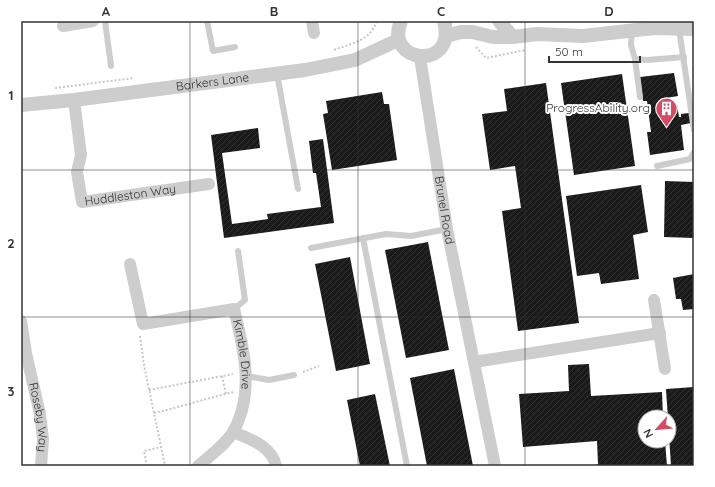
<svg xmlns="http://www.w3.org/2000/svg" width="715" height="487" font-family="Quicksand,sans-serif">
  <style>
    .building { fill: url(#building-hatch) }
    .lines { fill: none; stroke-linecap: round; stroke-linejoin: round }
    .path { stroke: #c7c7c7; stroke-width: 2; stroke-dasharray: 2 2; stroke-linecap: butt }
    .service { stroke: #cdcdcd; stroke-width: 6 }
    .minor { stroke: #cdcdcd; stroke-width: 12 }
    .tertiary { stroke: #cdcdcd; stroke-width: 14 }
    .grid { fill: none; stroke: #333; stroke-width: 1; stroke-opacity: 0.55 }
    .labels { text-anchor: middle; stroke-width: 4; stroke-linejoin: round; paint-order: stroke }
    .street-label { font-size: 12px; fill: #333; stroke: #fff }
    .poi-label { font-size: 12px; fill: #333; stroke: #fff; text-anchor: end }
    .neatline { fill: none; stroke: #333; stroke-width: 1.5 }
    .grid-label { font-size: 13px; text-anchor: middle; font-weight: bold; fill: #333 }
  </style>
  <defs>
    <pattern id="building-hatch" width="6" height="6" patternUnits="userSpaceOnUse"><rect width="6" height="6" fill="#1a1a1a"/><path d="M-1 1l2-2M0 6l6-6M5 7l2-2" fill="none" stroke="#333"/></pattern>
  </defs>
  <rect width="100%" height="100%" fill="#fff"/>
  <!-- building -->
  <g class="building">
    <polygon points="674,73 678,96 660,99 661,107 677,104 679,117 681,117 681,114 689,113 691,123 681,125 684,150 650,155 647,132 651,132 647,101 643,101 640,77"/>
    <polygon points="622,74 635,166 574,175 561,83"/>
    <polygon points="546,83 579,323 518,331 502,211 521,208 515,166 490,170 482,114 507,111 504,89"/>
    <polygon points="382,92 384,104 389,104 397,160 332,170 323,114 328,113 326,101"/>
    <polygon points="258,128 260,148 222,153 232,224 268,219 267,214 321,207 316,173 313,173 309,141 323,139 334,223 224,238 211,135"/>
    <polygon points="665,181 694,182 694,238 664,237"/>
    <polygon points="641,185 648,232 633,235 639,279 601,284 599,273 577,276 566,196"/>
    <polygon points="428,242 449,350 406,358 385,250"/>
    <polygon points="350,257 370,364 336,371 315,264"/>
    <polygon points="694,274 694,309 683,310 681,299 676,299 673,278"/>
    <polygon points="589,364 591,396 662,392 663,417 645,417 645,441 665,441 667,466 593,466 598,464 597,441 523,447 519,394 569,391 568,365"/>
    <polygon points="454,369 473,466 427,466 410,378"/>
    <polygon points="694,387 694,466 671,466 666,389"/>
    <polygon points="375,394 390,466 360,466 347,400"/>
  </g>
  <g class="lines">
    <!-- path -->
    <g class="path">
      <polyline points="573,21 579,21"/>
      <polyline points="476,47 486,58 526,50"/>
      <path d="M334 50C352 43 370 41 377 21"/>
      <polyline points="55,88 134,78"/>
      <polyline points="140,336 144,365 165,466"/>
      <polyline points="303,372 319,366"/>
      <polyline points="222,376 226,394"/>
      <polyline points="149,390 233,374"/>
      <path d="M154 413C181 407 207 398 234 392"/>
      <polyline points="147,466 144,451 161,447"/>
    </g>
    <!-- service -->
    <g class="service">
      <polyline points="105,21 111,66"/>
      <polyline points="207,21 213,51 235,47"/>
      <polyline points="679,29 694,130"/>
      <polyline points="632,30 631,45 635,59 647,60 684,57"/>
      <polyline points="635,59 640,97"/>
      <polyline points="277,74 298,189"/>
      <polyline points="657,166 690,159 694,152"/>
      <polyline points="363,238 407,466"/>
      <polyline points="311,248 386,234 411,236 447,229"/>
      <polyline points="234,309 245,300 238,251"/>
      <polyline points="247,376 269,380 294,375"/>
    </g>
    <!-- minor -->
    <g class="minor">
      <polyline points="312,21 314,33"/>
      <polyline points="63,26 93,21"/>
      <path id="s1" d="M420 57 447 229 495 466"/>
      <path id="s2" d="M74 100 81 155 77 172 82 202 209 184"/>
      <path id="s3" d="M130 264 143 324 234 309C244 349 255 393 233 432 225 445 210 456 198 466"/>
      <polyline points="654,300 665,369"/>
      <path id="s4" d="M21 321 26 353 40 414 43 439 41 466"/>
      <polyline points="474,362 660,333"/>
      <path d="M233 432C250 439 272 446 276 466"/>
    </g>
    <!-- tertiary -->
    <g class="tertiary">
      <path d="M401 21C383 64 458 71 444 21"/>
      <polyline points="499,21 513,37"/>
      <polyline points="446,36 461,32 472,32 493,37 513,37 537,34 583,36 654,28 694,29"/>
      <path id="s5" d="M21 105 74 100 305 70 355 60 398 40"/>
    </g>
  </g>
  <!-- grid -->
  <path class="grid" d="M190 21V466M358 21V466M525 21V466M21 170H694M21 317H694"/>
  <!-- icons -->
  <defs>
    <symbol id="building-pin" viewBox="-11 -11 22 30"><path d="M0 17L-7.5 6A9.5 9.5 0 1 1 7.5 6Z" fill="#d14d64" stroke="#fff"/><path d="M-4-6H4V6H1V3H-1V6H-4ZM-2.5-4.3h1.7v1.8h-1.7ZM.8-4.3h1.7v1.8H.8ZM-2.5-1h1.7V.8h-1.7ZM.8-1h1.7V.8H.8Z" fill="#fff"/></symbol>
  </defs>
  <g fill-rule="evenodd">
    <use href="#building-pin" x="654" y="96" width="25" height="34"/>
  </g>
  <g class="labels">
    <!-- street labels -->
    <g class="street-label">
      <text dy="4" stroke="none"><textPath href="#s5" startOffset="193">Barkers Lane</textPath></text>
      <text dy="4" stroke="none"><textPath href="#s2" startOffset="152">Huddleston Way</textPath></text>
      <text dy="4" stroke="none"><textPath href="#s1" startOffset="155">Brunel Road</textPath></text>
      <text dy="4" stroke="none"><textPath href="#s3" startOffset="200">Kimble Drive</textPath></text>
      <text dy="4" stroke="none"><textPath href="#s4" startOffset="98">Roseby Way</textPath></text>
    </g>
    <!-- poi labels -->
    <g class="poi-label">
      <text x="650" y="112">ProgressAbility.org</text>
    </g>
  </g>
  <!-- border -->
  <rect width="715" height="487" fill="none" stroke="#ffffff" stroke-width="44"/>
  <!-- north arrow -->
  <g transform="translate(657 429) rotate(243)"><circle r="19" fill="#ffffff" stroke="#adadad"/>
  <path d="M0-3L7 15L0 10L-7 15Z" fill="#d14d64"/>
  <text y="-6" font-size="11" font-weight="bold" text-anchor="middle" fill="#333333">N</text>
  </g>
  <!-- scale -->
  <path d="M549 56v6h91v-6" fill="none" stroke="#333333" stroke-width="2"/>
  <text x="555" y="56" font-size="12" fill="#333333" stroke="#ffffff" stroke-width="3" paint-order="stroke">50 m</text>
  <rect x="22" y="22" width="671" height="443" class="neatline"/>
  <g class="grid-label">
    <text x="106" y="16">A</text>
    <text x="274" y="16">B</text>
    <text x="441" y="16">C</text>
    <text x="609" y="16">D</text>
    <text x="11" y="100">1</text>
    <text x="11" y="248">2</text>
    <text x="11" y="396">3</text>
  </g>
</svg>
